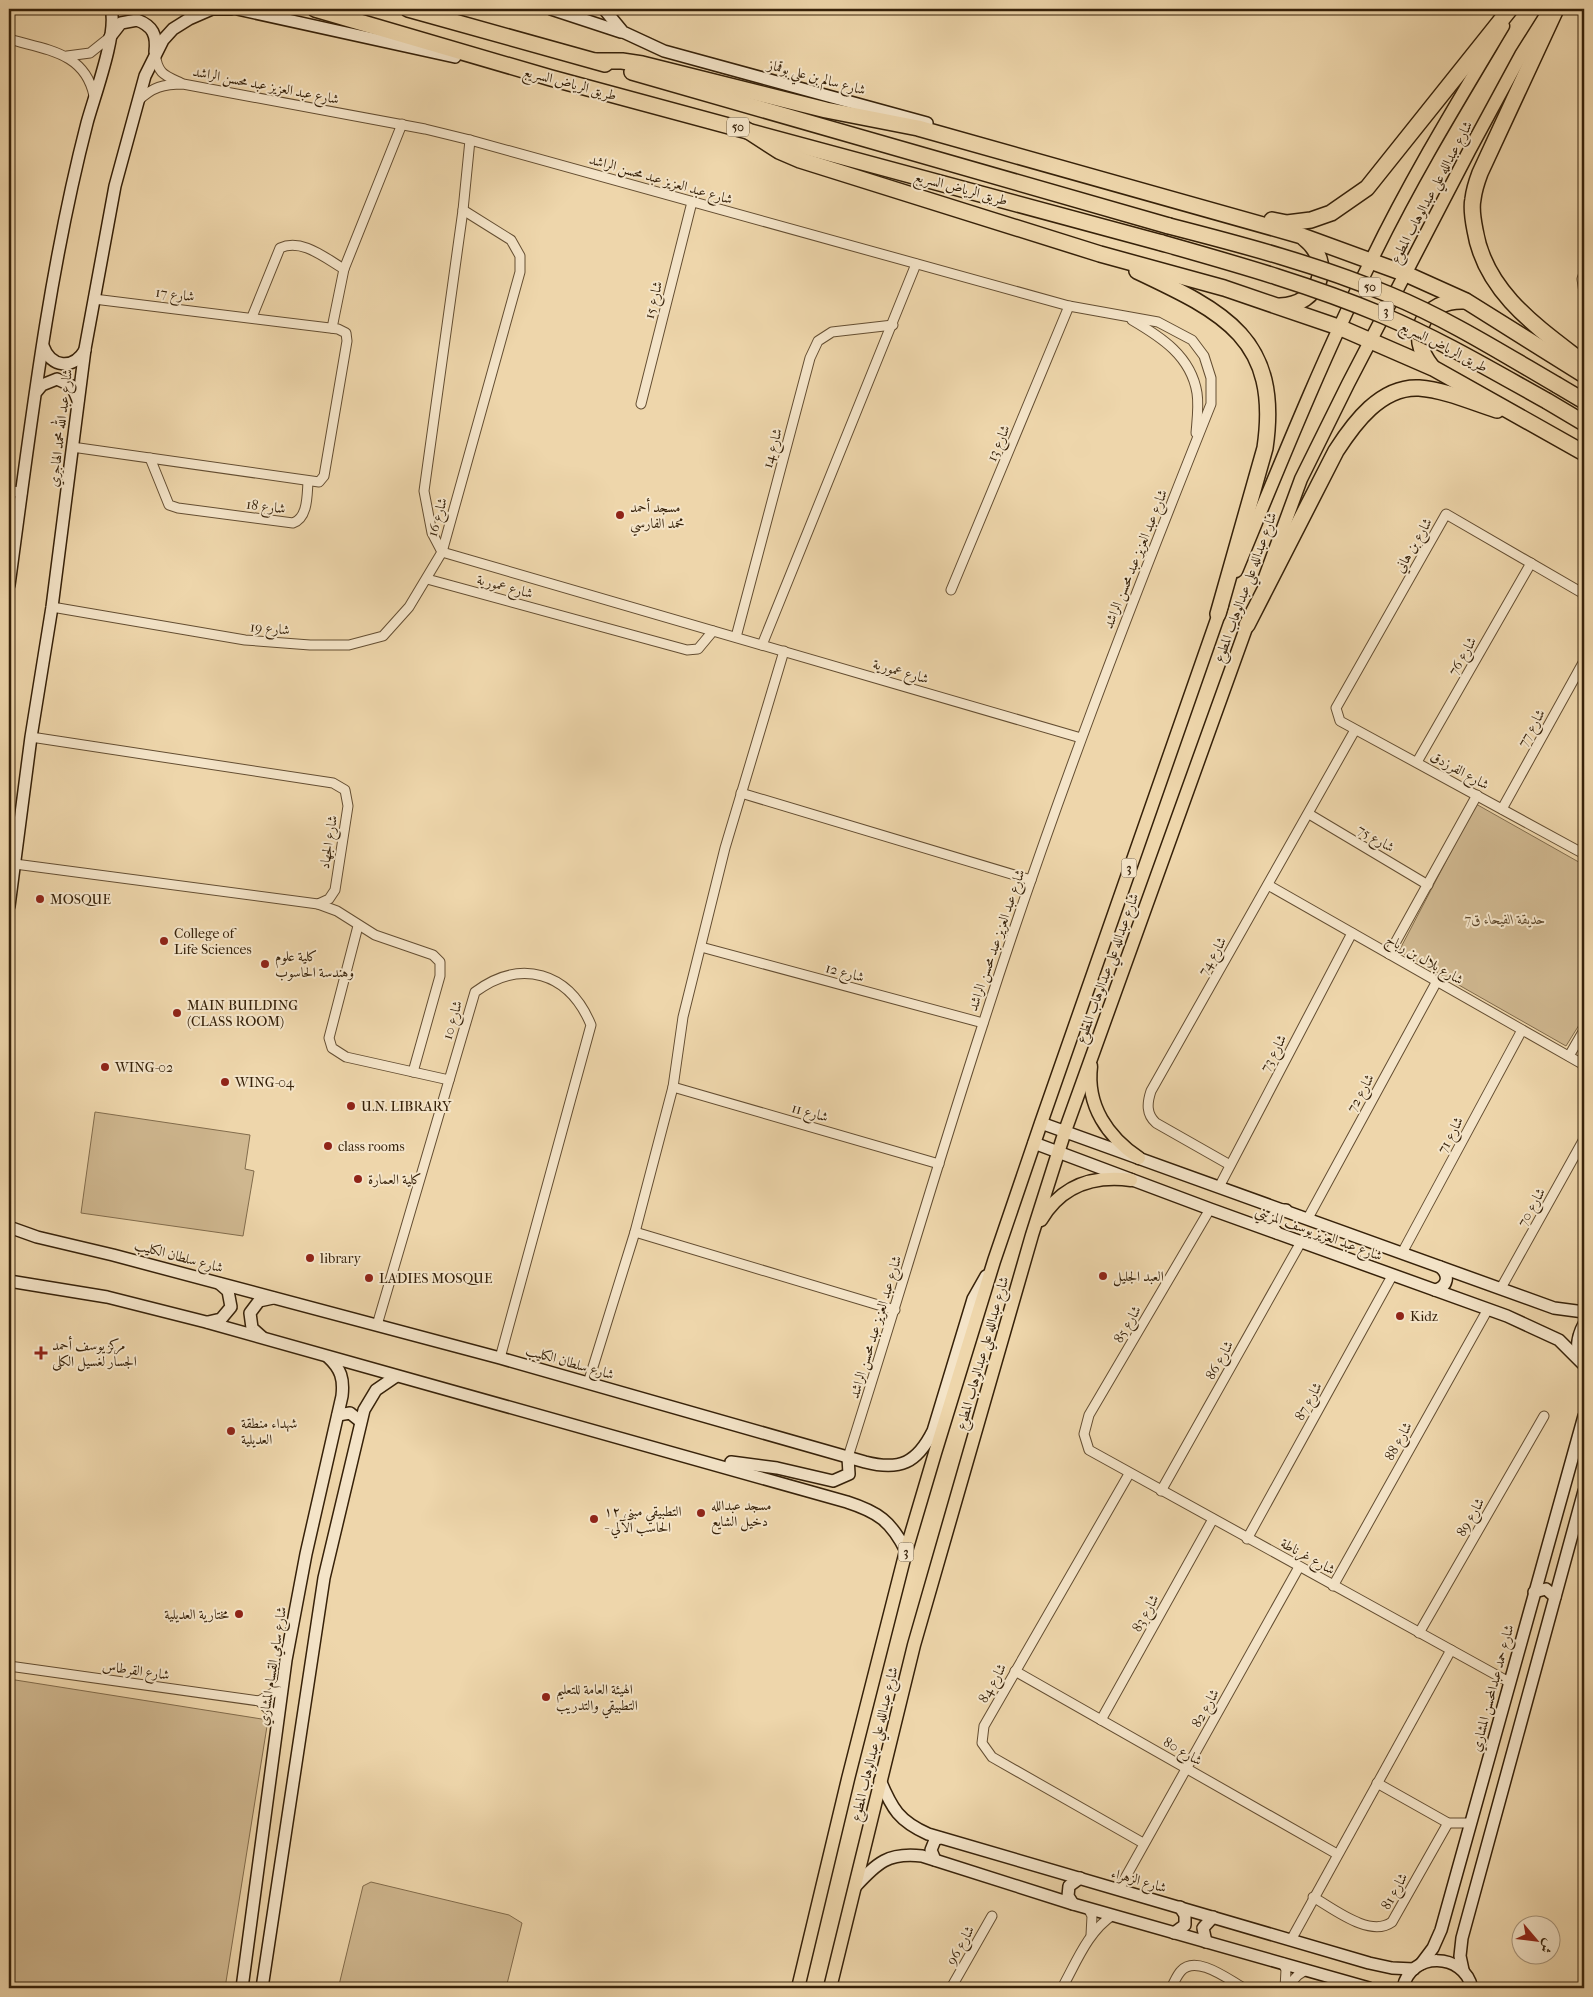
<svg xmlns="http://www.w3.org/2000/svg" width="1593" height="1997" font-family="'IM FELL French Canon',Amiri,serif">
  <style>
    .green { fill: #cfb78f; stroke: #826c4c }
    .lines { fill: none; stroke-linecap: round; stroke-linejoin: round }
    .street-casing { stroke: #644e32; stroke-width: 11 }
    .secondary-casing { stroke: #362109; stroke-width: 14 }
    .primary-casing { stroke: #362109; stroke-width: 15 }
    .highway-casing { stroke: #362109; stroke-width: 18 }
    .street { stroke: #f4e4c8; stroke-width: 9 }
    .secondary { stroke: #f4e4c8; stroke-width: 11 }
    .primary { stroke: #eed6ab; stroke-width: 12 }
    .highway { stroke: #eed6ab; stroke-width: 15 }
    .highway-bridge-casing { stroke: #362109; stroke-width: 18; stroke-linecap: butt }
    .highway-bridge { stroke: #eed6ab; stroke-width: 15 }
    .poi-dot { fill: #8f2418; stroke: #f4e4c8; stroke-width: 2 }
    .labels { text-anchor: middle; stroke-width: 4; stroke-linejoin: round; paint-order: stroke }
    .shield { fill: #f4e4c8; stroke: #6f5c42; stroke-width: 1 }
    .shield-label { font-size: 12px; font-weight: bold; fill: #362109 }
    .street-label { font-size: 14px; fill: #362109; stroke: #f4e4c8 }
    .poi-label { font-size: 14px; fill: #362109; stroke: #f4e4c8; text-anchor: start }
    .park-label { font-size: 14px; font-style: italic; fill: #5c462a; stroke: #f4e4c8 }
  </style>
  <rect width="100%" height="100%" fill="#eed6ab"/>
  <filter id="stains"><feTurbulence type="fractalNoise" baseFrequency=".004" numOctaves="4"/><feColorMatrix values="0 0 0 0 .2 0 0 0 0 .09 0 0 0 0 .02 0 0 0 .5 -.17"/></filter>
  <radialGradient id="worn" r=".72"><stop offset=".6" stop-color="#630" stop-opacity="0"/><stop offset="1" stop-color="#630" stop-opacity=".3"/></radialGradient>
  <!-- green -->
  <g class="green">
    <polygon points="1476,804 1584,865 1584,1017 1566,1046 1399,951"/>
    <polygon points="95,1112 250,1135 245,1169 254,1171 243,1236 81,1213"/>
    <polygon points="9,1679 268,1720 225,1988 9,1988"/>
    <polygon points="371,1882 509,1915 522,1923 506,1988 344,1988 339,1985 363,1886"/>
  </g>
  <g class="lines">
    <defs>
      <g id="street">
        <path d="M9 39C46 50 85 52 94 96"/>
        <path d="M155 54C158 74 164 75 181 83"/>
        <polyline points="67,56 90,53 110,37"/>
        <path d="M138 101C152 87 164 84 183 84L425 129 470 140 1069 306 1158 322 1192 340 1204 356 1211 378V404C1129 609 1050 814 983 1024 936 1168 894 1313 848 1457"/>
        <polyline points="1584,273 1582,279 1584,293"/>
        <path d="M252 317 280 248C302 238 325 258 344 269"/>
        <path d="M1132 320C1161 337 1191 356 1197 393 1199 406 1197 420 1196 433"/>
        <polyline points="332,328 344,269 402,124"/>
        <polyline points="641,404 692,202"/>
        <polyline points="72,447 319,482 324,476 347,341 346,333 338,329 94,299"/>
        <path d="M150 458 169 505 178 508 293 523C308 518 307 495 308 482"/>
        <polyline points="9,490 22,493"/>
        <polyline points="442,552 1081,738"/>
        <polyline points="442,552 432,533 424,491 463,210 470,140"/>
        <polyline points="427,579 687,650 698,649 713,631"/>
        <polyline points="951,590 1069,306"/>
        <polyline points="1584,594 1446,514 1336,708 1340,721 1584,854"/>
        <polyline points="52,607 245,640 310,645 349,645 383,636 409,607 442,552 520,272 520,256 511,240 463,210"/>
        <polyline points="736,637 810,358 818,341 832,332 893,325"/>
        <polyline points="762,645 916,264"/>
        <polyline points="1417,762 1531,563"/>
        <polyline points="741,793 1031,880"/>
        <polyline points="1502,809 1584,661"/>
        <polyline points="1309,814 1428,885"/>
        <polyline points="15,864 318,904 329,899 335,890 348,806 345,790 333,783 31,737"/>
        <polyline points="1268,885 1584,1065"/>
        <polyline points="318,904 337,911 375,935 433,955 440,962 440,976 413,1072"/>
        <polyline points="358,926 329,1038 332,1048 346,1057 449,1080"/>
        <polyline points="701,947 983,1023"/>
        <polyline points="1389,954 1477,795"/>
        <polyline points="1569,1056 1584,1030"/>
        <polyline points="673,1087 939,1164"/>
        <path d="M1230 1165 1156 1123C1146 1114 1147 1103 1151 1091L1355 730"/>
        <polyline points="1219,1187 1352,933"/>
        <polyline points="1210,1209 1089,1415 1084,1434 1089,1450 1509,1682"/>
        <polyline points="1308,1218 1437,981"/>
        <polyline points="635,1232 895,1310"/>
        <polyline points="1402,1253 1522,1030"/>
        <polyline points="1501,1288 1584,1139"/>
        <path d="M377 1325 475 992C521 958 569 972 591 1025L500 1358"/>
        <polyline points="588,1383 635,1232 673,1087 683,1017 725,848 784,651"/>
        <polyline points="1129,1474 984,1726 982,1743 992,1757 1143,1843"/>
        <polyline points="1161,1491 1301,1242"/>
        <polyline points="1247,1539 1392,1276"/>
        <polyline points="1333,1586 1488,1309"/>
        <polyline points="1419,1633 1544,1416"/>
        <polyline points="9,1666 259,1701 271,1712 277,1727"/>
        <polyline points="1015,1671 1337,1854"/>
        <polyline points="259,1701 273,1693 283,1681"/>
        <polyline points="1101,1720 1213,1519"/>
        <polyline points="1377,1783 1448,1823 1471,1823"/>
        <polyline points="1119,1889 1299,1567"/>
        <path d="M1313 1897C1334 1909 1370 1938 1392 1922L1448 1823"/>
        <polyline points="1088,1908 1092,1916 1091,1935"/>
        <polyline points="1291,1940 1451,1650"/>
        <polyline points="1283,1963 1286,1970 1285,1988"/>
        <polyline points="951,1988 992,1916"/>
        <path d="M1062 1988C1076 1963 1088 1931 1113 1915"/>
        <path d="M1171 1988C1174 1983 1177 1975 1181 1971 1196 1954 1229 1980 1244 1988"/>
        <polyline points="1286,1988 1298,1975 1306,1970"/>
      </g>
      <g id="secondary">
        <polyline points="237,9 455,57"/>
        <polyline points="551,9 621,32"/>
        <polyline points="604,9 623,32 664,51 927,123"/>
        <path d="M110 37 121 23 137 20C153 26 157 35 155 52"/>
        <path d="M43 346C51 368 73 370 85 350"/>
        <polyline points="37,391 42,385 57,379 72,386 78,400"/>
        <path d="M9 585C30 431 48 274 87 123 94 97 118 33 111 9"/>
        <polyline points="9,906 31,737 52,607 85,349 115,186 145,76 163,40 173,29 189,19 212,9 232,9"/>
        <polyline points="1041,1123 1554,1308 1584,1312"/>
        <polyline points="1034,1143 1210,1209 1507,1316 1559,1340 1584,1365"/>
        <path d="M9 1227 37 1237 113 1255 500 1358 865 1462C900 1471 917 1463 933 1431L973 1299 986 1276"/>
        <polyline points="1277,1233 1271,1224 1272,1218 1280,1210 1286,1210"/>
        <path d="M9 1281 107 1297 206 1322 847 1502C878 1512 891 1521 906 1551"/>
        <path d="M1435 1290C1448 1287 1450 1275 1440 1267"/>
        <polyline points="208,1322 221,1319 231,1307 228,1291 220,1284"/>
        <polyline points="262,1337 252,1328 250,1313 259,1301 273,1298"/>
        <path d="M1581 1360C1575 1348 1578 1335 1584 1324"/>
        <polyline points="338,1415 350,1413 360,1421"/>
        <polyline points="731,1462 777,1468 833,1481 849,1474 848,1457"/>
        <polyline points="1534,1592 1546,1589 1555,1597"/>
        <path d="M880 1780C892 1809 899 1821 928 1834L1369 1963 1392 1968 1414 1969"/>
        <polyline points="935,1860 931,1850 935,1840 940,1838"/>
        <path d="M855 1887C877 1863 888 1852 922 1856L1073 1904 1369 1988"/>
        <polyline points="1073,1904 1068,1896 1069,1886 1080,1878"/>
        <polyline points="1174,1933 1185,1925 1185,1915 1180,1907"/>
        <polyline points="1206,1942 1203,1928 1213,1917"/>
        <polyline points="1421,1964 1433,1948 1441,1930 1584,1416"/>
        <polyline points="1463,1970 1460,1956 1462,1938 1584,1491"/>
        <path d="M242 1988 286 1660 306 1554 342 1396C344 1379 341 1369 328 1357"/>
        <polyline points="262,1988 324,1578 364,1410 376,1390 395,1377"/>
        <path d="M1403 1988C1410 1951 1464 1952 1472 1988"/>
      </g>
      <g id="primary">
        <path d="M1236 571C1279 467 1321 362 1371 261 1410 180 1457 103 1503 26"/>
        <polyline points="1264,580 1301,479 1348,384 1469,151 1521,55 1550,9"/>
        <path d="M1091 1066C1086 1106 1108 1137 1139 1158"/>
        <path d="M1041 1220C1061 1186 1093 1175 1131 1180"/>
        <polyline points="798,1988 848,1779 906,1551 935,1453 994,1261 1041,1123 1222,605"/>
        <polyline points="830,1988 914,1645 1032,1235 1065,1131 1250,617"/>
      </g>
      <g id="highway">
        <polyline points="315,9 551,78 1162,243"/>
        <polyline points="408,9 605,64"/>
        <path d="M1556 9 1480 173C1477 181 1474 190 1473 199 1471 208 1473 220 1475 230 1485 292 1537 327 1584 363"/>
        <polyline points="596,61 622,61 642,64 826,110 918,128 1302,236 1406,274 1466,301 1584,375"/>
        <polyline points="632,72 1169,226"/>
        <polyline points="745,129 779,151 800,160 1100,254 1224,288 1341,328 1433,368 1584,453"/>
        <polyline points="1272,220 1287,223 1311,220 1331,213 1367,188 1510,9"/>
        <path d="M1137 271C1224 312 1281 339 1265 448L1218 614"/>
        <path d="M1280 306C1319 305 1336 263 1304 238"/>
        <path d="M1432 367C1405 335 1424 299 1465 301"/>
        <polyline points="1557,385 1584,401"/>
        <polyline points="1547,401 1584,423"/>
        <path d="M1247 625 1336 451C1354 423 1381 386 1419 388 1445 390 1472 402 1497 410"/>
      </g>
    </defs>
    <!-- street casing -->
    <use href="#street" class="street-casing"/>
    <!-- secondary casing -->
    <use href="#secondary" class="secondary-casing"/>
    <!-- primary casing -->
    <use href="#primary" class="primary-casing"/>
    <!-- highway casing -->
    <use href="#highway" class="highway-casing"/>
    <!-- street -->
    <use href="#street" class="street"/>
    <!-- secondary -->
    <use href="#secondary" class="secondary"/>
    <!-- primary -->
    <use href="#primary" class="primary"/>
    <!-- highway -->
    <use href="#highway" class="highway"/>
    <defs>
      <g id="highway-bridge">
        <path d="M1169 226C1243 245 1319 265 1390 295 1448 319 1502 353 1557 385"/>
        <path d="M1162 243C1236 264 1311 285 1382 315 1439 339 1493 371 1547 401"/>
      </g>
    </defs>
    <!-- highway-bridge casing -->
    <use href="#highway-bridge" class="highway-bridge-casing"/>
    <!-- highway-bridge -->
    <use href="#highway-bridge" class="highway-bridge"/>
  </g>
  <!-- markers -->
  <g class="poi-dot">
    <circle cx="620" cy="515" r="5"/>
    <circle cx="40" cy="899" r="5"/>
    <circle cx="164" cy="941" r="5"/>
    <circle cx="265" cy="964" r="5"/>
    <circle cx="177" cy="1013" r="5"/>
    <circle cx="105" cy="1067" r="5"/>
    <circle cx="225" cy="1082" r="5"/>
    <circle cx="351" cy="1106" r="5"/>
    <circle cx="328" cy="1146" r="5"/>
    <circle cx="358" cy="1179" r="5"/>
    <circle cx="310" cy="1258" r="5"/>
    <circle cx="1103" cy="1276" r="5"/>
    <circle cx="369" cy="1278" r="5"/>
    <circle cx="1400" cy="1316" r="5"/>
    <path d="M38.5 1345.5h5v5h5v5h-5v5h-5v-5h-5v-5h5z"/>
    <circle cx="231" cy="1431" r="5"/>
    <circle cx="701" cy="1513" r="5"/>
    <circle cx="594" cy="1519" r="5"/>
    <circle cx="239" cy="1614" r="5"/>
    <circle cx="546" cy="1697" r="5"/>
  </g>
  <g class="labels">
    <!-- shield labels -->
    <g class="shield">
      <rect x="727" y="117.5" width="22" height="19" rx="4"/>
      <rect x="1359" y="277.5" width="22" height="19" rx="4"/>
      <rect x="1378.5" y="301.5" width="15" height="19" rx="4"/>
      <rect x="1121.5" y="858.5" width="15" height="19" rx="4"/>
      <rect x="898.5" y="1542.5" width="15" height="19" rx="4"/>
    </g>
    <g class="shield-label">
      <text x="738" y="131">50</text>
      <text x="1370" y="291">50</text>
      <text x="1386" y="315">3</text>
      <text x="1129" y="872">3</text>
      <text x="906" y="1556">3</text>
    </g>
    <!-- street labels -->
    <g class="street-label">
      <text transform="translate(817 77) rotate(15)" y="5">شارع سالم بن علي بوقماز</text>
      <text transform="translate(570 83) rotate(15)" y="5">طريق الرياض السريع</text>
      <text transform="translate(266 85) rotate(11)" y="5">شارع عبد العزيز عبد محسن الراشد</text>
      <text transform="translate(661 179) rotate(16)" y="5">شارع عبد العزيز عبد محسن الراشد</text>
      <text transform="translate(961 188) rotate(15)" y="5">طريق الرياض السريع</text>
      <text transform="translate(1431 192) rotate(-62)" y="5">شارع عبدالله علي عبدالوهاب المطوع</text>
      <text transform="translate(175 294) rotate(7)" y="5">شارع 17</text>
      <text transform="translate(653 300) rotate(-76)" y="5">شارع 15</text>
      <text transform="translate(1444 346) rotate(27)" y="5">طريق الرياض السريع</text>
      <text transform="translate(60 428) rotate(-83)" y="5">شارع عبد الله محمد الهاجري</text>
      <text transform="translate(998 443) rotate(-67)" y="5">شارع 13</text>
      <text transform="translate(772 448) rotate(-75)" y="5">شارع 14</text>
      <text transform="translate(266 506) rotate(7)" y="5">شارع 18</text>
      <text transform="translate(437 517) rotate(-74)" y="5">شارع 16</text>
      <text transform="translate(1413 545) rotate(-60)" y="5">شارع بن هاني</text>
      <text transform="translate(1135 559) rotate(-68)" y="5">شارع عبد العزيز عبد محسن الراشد</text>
      <text transform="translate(505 586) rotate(15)" y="5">شارع عمورية</text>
      <text transform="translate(1245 587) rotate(-70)" y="5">شارع عبدالله علي عبدالوهاب المطوع</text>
      <text transform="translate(270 628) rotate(5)" y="5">شارع 19</text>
      <text transform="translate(1462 656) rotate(-60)" y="5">شارع 76</text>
      <text transform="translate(901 671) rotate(16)" y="5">شارع عمورية</text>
      <text transform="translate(1531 728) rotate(-61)" y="5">شارع 77</text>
      <text transform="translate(1460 770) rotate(29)" y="5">شارع الفرزدق</text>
      <text transform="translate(1376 838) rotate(30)" y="5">شارع 75</text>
      <text transform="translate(328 842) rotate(-81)" y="5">شارع الجهاد</text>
      <text transform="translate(996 940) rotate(-71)" y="5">شارع عبد العزيز عبد محسن الراشد</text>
      <text transform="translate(1212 956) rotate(-60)" y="5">شارع 74</text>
      <text transform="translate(1425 959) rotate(30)" y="5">شارع بلال بن رباح</text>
      <text transform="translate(1107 968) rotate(-70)" y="5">شارع عبدالله علي عبدالوهاب المطوع</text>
      <text transform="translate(845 972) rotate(15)" y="5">شارع 12</text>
      <text transform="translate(452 1020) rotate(-74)" y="5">شارع 10</text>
      <text transform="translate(1273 1053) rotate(-62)" y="5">شارع 73</text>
      <text transform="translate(1360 1093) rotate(-61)" y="5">شارع 72</text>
      <text transform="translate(810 1112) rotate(16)" y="5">شارع 11</text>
      <text transform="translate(1450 1135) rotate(-62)" y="5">شارع 71</text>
      <text transform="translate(1531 1207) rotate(-61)" y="5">شارع 70</text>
      <text transform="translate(1319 1233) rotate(20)" y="5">شارع عبد العزيز يوسف المزيني</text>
      <text transform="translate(179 1256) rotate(15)" y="5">شارع سلطان الكليب</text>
      <text transform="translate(1127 1324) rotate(-60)" y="5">شارع 85</text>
      <text transform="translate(875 1327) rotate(-73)" y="5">شارع عبد العزيز عبد محسن الراشد</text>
      <text transform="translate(982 1353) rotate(-74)" y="5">شارع عبدالله علي عبدالوهاب المطوع</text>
      <text transform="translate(1219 1360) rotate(-61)" y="5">شارع 86</text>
      <text transform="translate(570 1362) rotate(16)" y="5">شارع سلطان الكليب</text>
      <text transform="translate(1308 1401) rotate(-61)" y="5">شارع 87</text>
      <text transform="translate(1398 1441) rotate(-61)" y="5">شارع 88</text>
      <text transform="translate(1470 1517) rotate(-60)" y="5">شارع 89</text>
      <text transform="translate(1308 1556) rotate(29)" y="5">شارع غرناطة</text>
      <text transform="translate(1145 1613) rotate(-61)" y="5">شارع 83</text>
      <text transform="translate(272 1666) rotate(-81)" y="5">شارع سامي القسام المشاري</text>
      <text transform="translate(136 1670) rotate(8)" y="5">شارع القرطاس</text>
      <text transform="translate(992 1683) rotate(-61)" y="5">شارع 84</text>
      <text transform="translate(1492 1688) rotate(-75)" y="5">شارع حمد عبدالمحسن المشاري</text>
      <text transform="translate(1205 1708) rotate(-61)" y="5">شارع 82</text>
      <text transform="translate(874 1744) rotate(-76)" y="5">شارع عبدالله علي عبدالوهاب المطوع</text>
      <text transform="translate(1183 1751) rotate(30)" y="5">شارع 80</text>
      <text transform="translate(1139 1880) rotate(16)" y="5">شارع الزهراء</text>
      <text transform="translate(1394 1891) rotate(-61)" y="5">شارع 81</text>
      <text transform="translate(960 1945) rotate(-61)" y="5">شارع 96</text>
    </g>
    <!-- poi labels -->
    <g class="poi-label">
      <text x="630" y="512">مسجد أحمد<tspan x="630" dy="16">محمد الفارسي</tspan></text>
      <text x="50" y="904">MOSQUE</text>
      <text x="174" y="938">College of<tspan x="174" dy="16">Life Sciences</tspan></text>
      <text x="275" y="961">كلية علوم<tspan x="275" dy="16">وهندسة الحاسوب</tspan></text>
      <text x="187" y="1010">MAIN BUILDING<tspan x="187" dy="16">(CLASS ROOM)</tspan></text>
      <text x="115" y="1072">WING-02</text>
      <text x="235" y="1087">WING-04</text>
      <text x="361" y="1111">U.N. LIBRARY</text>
      <text x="338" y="1151">class rooms</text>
      <text x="368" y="1184">كلية العمارة</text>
      <text x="320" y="1263">library</text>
      <text x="1113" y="1281">العبد الجليل</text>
      <text x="379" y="1283">LADIES MOSQUE</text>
      <text x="1410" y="1321">Kidz</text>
      <text x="52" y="1350">مركز يوسف أحمد<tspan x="52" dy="16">الجسار لغسيل الكلى</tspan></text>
      <text x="241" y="1428">شهداء منطقة<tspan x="241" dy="16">العديلية</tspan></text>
      <text x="711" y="1510">مسجد عبدالله<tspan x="711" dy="16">دخيل الشايع</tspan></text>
      <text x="604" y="1516">التطبيقي مبنى ١٢<tspan x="604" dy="16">- الحاسب الآلي</tspan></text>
      <text x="229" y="1619" text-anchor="end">مختارية العديلية</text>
      <text x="556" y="1694">الهيئة العامة للتعليم<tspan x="556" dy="16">التطبيقي والتدريب</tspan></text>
    </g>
    <!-- park labels -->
    <g class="park-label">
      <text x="1505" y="924">حديقة الفيحاء ق7</text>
    </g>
  </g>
  <!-- margin -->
  <rect width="1593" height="1997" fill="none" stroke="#eed6ab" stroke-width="30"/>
  <rect x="10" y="10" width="1573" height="1977" fill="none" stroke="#362109" stroke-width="2.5"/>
  <rect x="15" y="15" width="1563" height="1967" fill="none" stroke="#362109"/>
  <!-- north arrow -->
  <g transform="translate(1536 1940) rotate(118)"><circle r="24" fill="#f4e4c8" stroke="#a8967c"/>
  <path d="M0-4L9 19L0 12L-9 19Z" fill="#8f2418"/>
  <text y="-8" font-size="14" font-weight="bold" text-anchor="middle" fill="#362109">ش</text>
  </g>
  <rect width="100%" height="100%" filter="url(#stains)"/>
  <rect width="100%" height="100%" fill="url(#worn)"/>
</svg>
